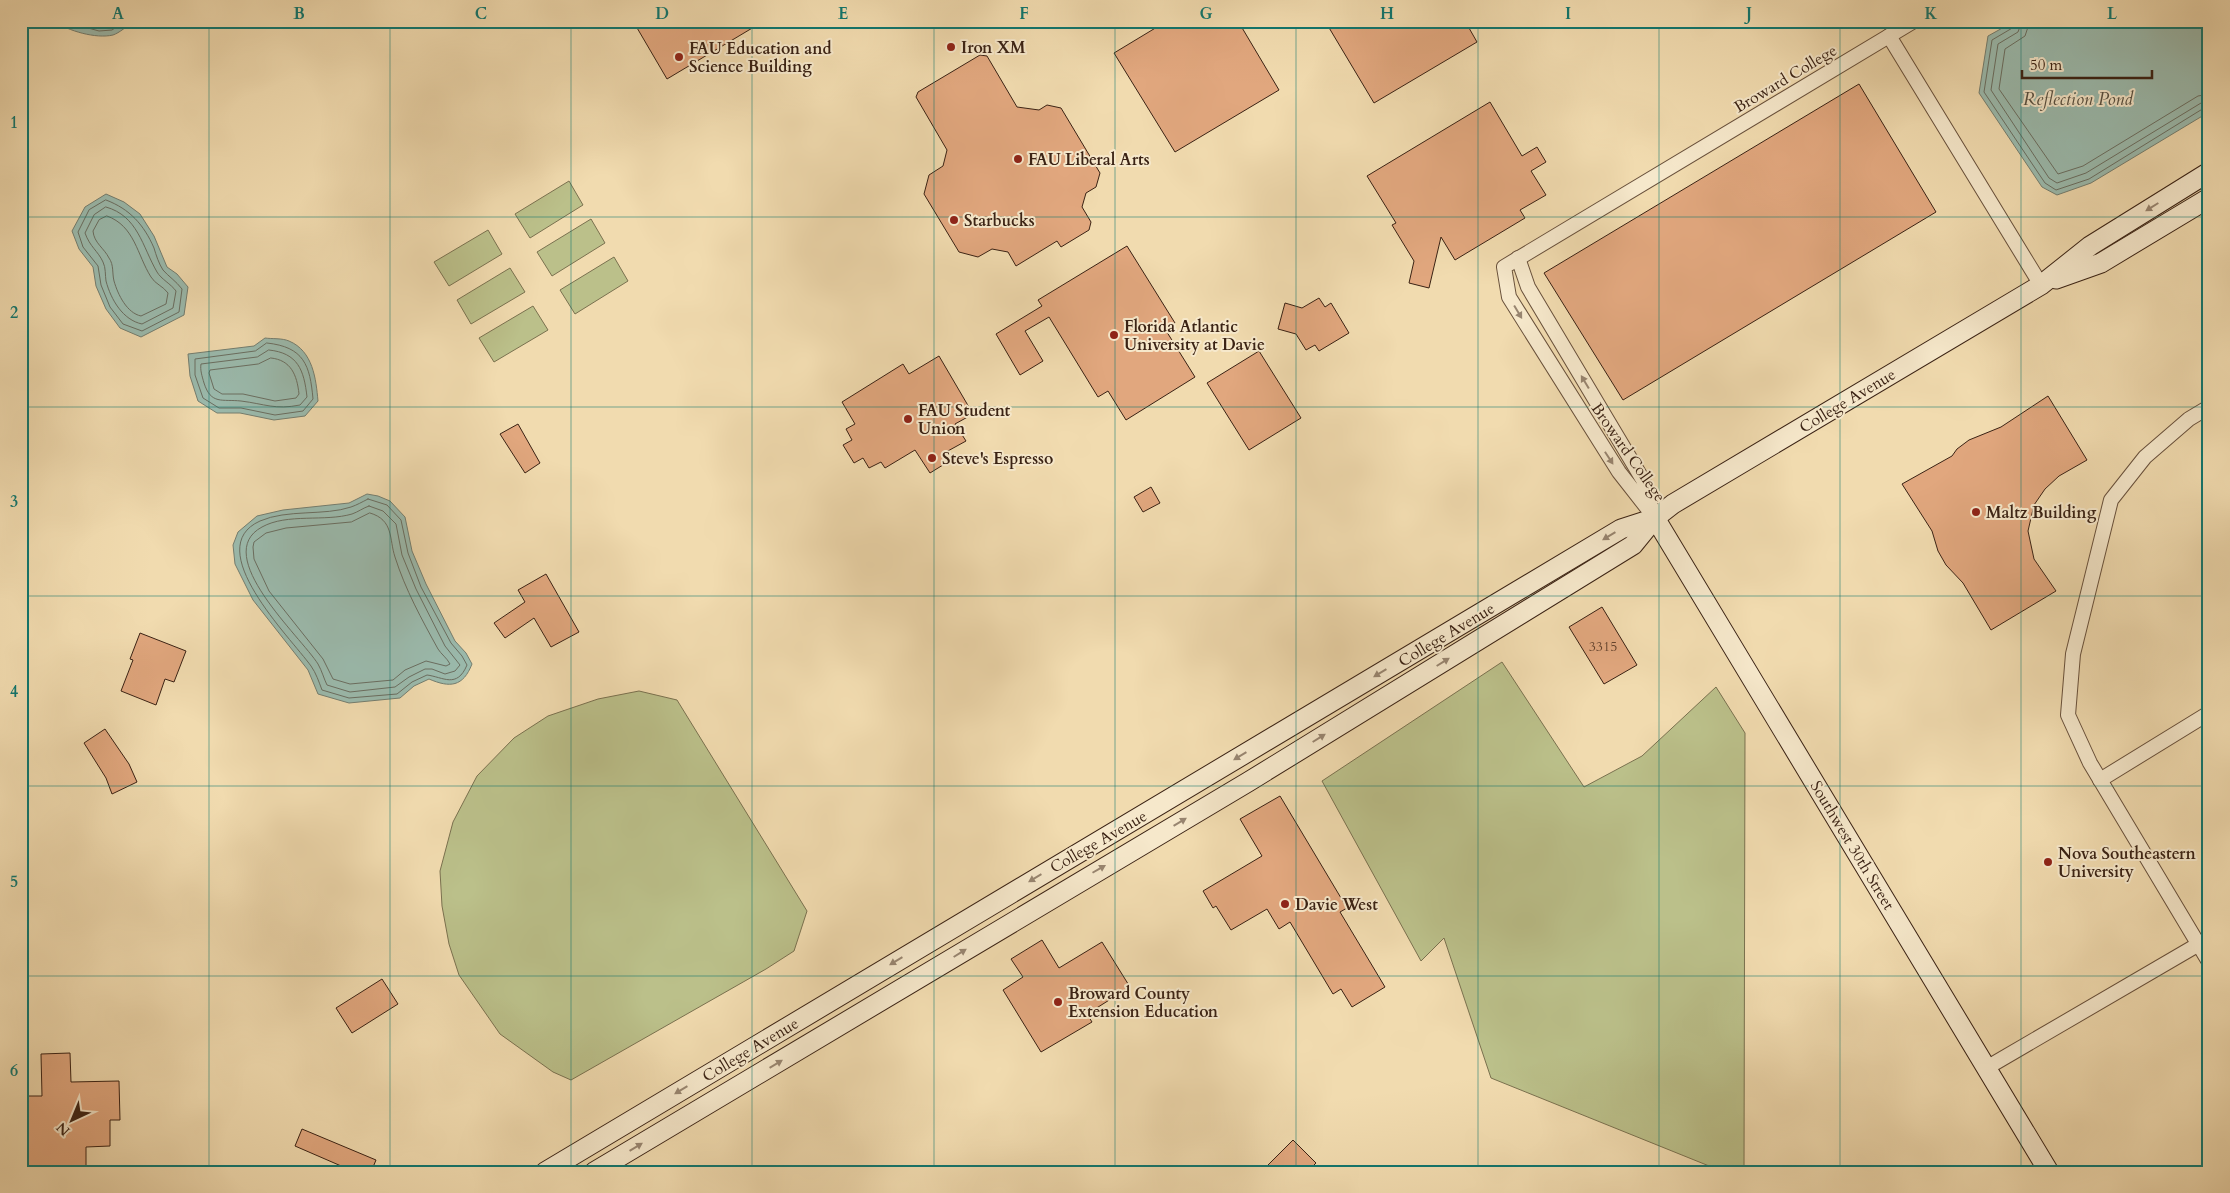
<svg xmlns="http://www.w3.org/2000/svg" width="2230" height="1193" font-family="Cardo,serif">
  <style>
    .green { fill: #bbc08a; stroke: #7a714f }
    .water { fill: #9bbbae; stroke: #747e70 }
    .lines { fill: none; stroke-linecap: round; stroke-linejoin: round }
    .shore { stroke: #6a6e61; stroke-width: 1 }
    .building { fill: #e1a77e; stroke: #3a2214 }
    .street-casing { stroke: #68503b; stroke-width: 16 }
    .secondary-casing { stroke: #3a2214; stroke-width: 21 }
    .street { stroke: #f6e8cb; stroke-width: 14 }
    .secondary { stroke: #f6e8cb; stroke-width: 19 }
    .oneway { fill: #988570 }
    .grid { fill: none; stroke: #0f766e; stroke-width: 1; stroke-opacity: 0.55 }
    .poi-dot { fill: #8f2418; stroke: #f6e8cb; stroke-width: 2 }
    .labels { text-anchor: middle; stroke-width: 4; stroke-linejoin: round; paint-order: stroke }
    .number-label { font-size: 14px; fill: #64432e }
    .poi-label { font-size: 16px; font-weight: bold; fill: #3a2214; stroke: #f6e8cb; text-anchor: start }
    .street-label { font-size: 16px; fill: #3a2214; stroke: #f6e8cb }
    .water-label { font-size: 18px; font-style: italic; fill: #575042; stroke: #f6e8cb }
    .neatline { fill: none; stroke: #0f766e; stroke-width: 2 }
    .grid-label { font-size: 16px; text-anchor: middle; font-weight: bold; fill: #0f766e }
  </style>
  <rect width="100%" height="100%" fill="#f1dbaf"/>
  <filter id="stains"><feTurbulence type="fractalNoise" baseFrequency=".004" numOctaves="4"/><feColorMatrix values="0 0 0 0 .2 0 0 0 0 .09 0 0 0 0 .02 0 0 0 .5 -.17"/></filter>
  <radialGradient id="worn" r=".72"><stop offset=".6" stop-color="#630" stop-opacity="0"/><stop offset="1" stop-color="#630" stop-opacity=".3"/></radialGradient>
  <!-- green -->
  <g class="green">
    <polygon points="569,181 583,205 530,238 515,214"/>
    <polygon points="591,219 605,243 552,276 537,252"/>
    <polygon points="488,230 502,254 449,286 434,262"/>
    <polygon points="614,257 628,281 575,314 560,290"/>
    <polygon points="510,268 525,292 471,324 457,300"/>
    <polygon points="533,306 548,330 494,362 479,338"/>
    <polygon points="1502,662 1584,787 1642,756 1716,687 1745,733 1744,1172 1724,1172 1491,1078 1444,938 1421,961 1322,781"/>
    <polygon points="639,691 677,700 807,911 794,951 766,969 571,1080 553,1072 500,1034 459,975 449,944 442,906 440,871 453,822 477,776 514,738 548,716 598,699"/>
  </g>
  <!-- water -->
  <g class="water">
    <path d="M54 21H132C128 26 119 33 113 35 96 39 68 31 54 21Z"/>
    <polygon points="2015,21 2209,21 2209,112 2091,183 2057,195 2042,187 1979,93 1988,36"/>
    <polygon points="106,194 124,202 140,214 154,236 167,267 177,274 188,287 184,315 141,337 120,328 106,309 96,286 93,267 79,249 72,231 85,207"/>
    <path d="M265 338C272 339 282 338 289 341 313 351 316 379 318 401L305 416 274 420 240 413H217L198 401 190 376 188 354 254 346Z"/>
    <path d="M367 494 378 496 390 501 405 517 412 551 426 584 455 641 466 653 472 664C463 687 450 688 429 679L414 686 400 698 349 703 318 694 308 670 253 600 235 564 233 545 238 532 257 516 283 510 349 503Z"/>
  </g>
  <g class="lines">
    <!-- shore -->
    <g class="shore">
      <polyline points="63,21 99,31 112,30 125,21"/>
      <polyline points="2016,21 2014,27 1992,40 1984,92 2045,183 2056,190 2089,179 2204,108 2209,108"/>
      <polyline points="2022,21 2018,32 1998,44 1991,90 2049,178 2057,183 2086,173 2201,103 2209,101"/>
      <polyline points="2030,21 2025,36 2005,49 1999,89 2058,174 2083,166 2198,96 2209,94"/>
      <path d="M106 200C130 209 144 225 154 248 156 255 159 264 163 270 168 276 176 281 182 289L179 312 142 331 123 324 110 307 101 285 98 266 83 247 78 232 89 210Z"/>
      <path d="M106 207C138 216 142 246 157 272 161 279 171 284 176 291L173 308 142 324C123 320 111 300 106 281 105 275 106 268 103 262 98 251 90 247 85 233L94 215Z"/>
      <path d="M107 216C135 226 137 255 151 277 155 284 163 286 168 293L166 304 141 316C127 313 118 295 114 281 112 273 114 265 109 258 104 248 94 243 93 231L99 220Z"/>
      <path d="M267 343C304 347 310 365 313 399L303 411 275 415 241 408H219L203 398 195 375V359L255 351Z"/>
      <path d="M269 350C298 353 304 370 307 397L300 405C275 410 265 404 241 401 222 399 211 405 204 383 202 376 200 370 201 364L257 357Z"/>
      <path d="M271 358C291 360 297 375 299 394L296 398 275 401 243 394H222L214 389 209 373 210 370 258 364Z"/>
      <path d="M368 499 387 505 401 520 408 553 421 587 451 643 462 656 467 665C457 689 443 677 427 675L412 682 397 694 349 698 322 690C319 682 316 673 311 666 290 637 200 548 260 521 287 509 325 516 351 507 357 505 362 502 368 499Z"/>
      <path d="M369 506 383 511 396 524 402 555 416 589 445 646 460 665 455 671 445 674 432 669H425L409 677 395 687 350 692 327 685C324 679 322 671 318 664 301 637 210 555 262 527 287 513 325 522 352 514 358 512 363 508 369 506Z"/>
      <path d="M370 513C394 520 389 539 395 557 405 589 422 620 438 649 441 654 447 658 450 664L446 666 426 661 405 670 393 680 350 684 333 679 323 659 269 591 254 559 253 547 254 542 266 533 286 528 351 522Z"/>
    </g>
  </g>
  <!-- building -->
  <g class="building">
    <polygon points="633,21 764,21 667,79"/>
    <polygon points="1167,21 1238,21 1279,90 1175,152 1114,53"/>
    <polygon points="1325,21 1465,21 1477,42 1374,103"/>
    <polygon points="980,55 987,56 1017,107 1039,110 1047,105 1061,108 1100,173 1096,187 1086,193 1082,207 1091,222 1089,230 1061,247 1057,241 1016,266 1008,252 992,249 978,257 959,252 924,194 929,175 943,166 947,150 916,97 918,92"/>
    <polygon points="1859,84 1936,212 1623,400 1544,273"/>
    <polygon points="1490,102 1522,156 1537,147 1546,162 1531,171 1546,195 1520,210 1525,218 1455,260 1441,237 1429,288 1409,283 1414,261 1392,225 1396,223 1367,176"/>
    <polygon points="1127,246 1175,323 1165,329 1195,377 1126,420 1108,391 1098,397 1049,317 1025,331 1043,361 1020,375 996,334 1042,306 1038,300"/>
    <polygon points="1319,298 1325,307 1331,303 1349,333 1319,351 1315,345 1306,350 1296,334 1278,329 1285,303 1302,308"/>
    <polygon points="1259,351 1301,418 1249,450 1207,383"/>
    <polygon points="939,356 973,414 955,424 966,441 946,452 951,460 930,473 915,450 885,468 881,462 869,468 863,458 854,463 843,445 852,440 846,429 855,424 842,402 903,364 909,374"/>
    <polygon points="2048,396 2087,460 2059,476 2045,489 2034,505 2028,531 2034,559 2056,591 1991,630 1963,583 1946,565 1938,551 1932,531 1902,484 1952,456 1957,449 1969,440 2001,427"/>
    <polygon points="518,424 540,463 525,473 500,434"/>
    <polygon points="1151,487 1160,503 1143,512 1134,497"/>
    <polygon points="546,574 579,632 551,647 534,618 505,638 494,623 525,602 518,590"/>
    <polygon points="1602,607 1637,665 1604,684 1569,627"/>
    <polygon points="140,633 186,651 174,682 165,679 156,705 121,691 133,660 130,659"/>
    <polygon points="105,729 129,764 137,782 112,794 106,778 84,743"/>
    <polygon points="1280,796 1347,908 1340,912 1385,987 1352,1007 1341,989 1333,994 1290,922 1279,929 1267,909 1231,930 1216,906 1213,908 1203,891 1262,856 1240,819"/>
    <polygon points="1042,940 1059,968 1102,942 1130,987 1087,1014 1092,1022 1041,1052 1003,990 1023,977 1011,959"/>
    <polygon points="382,979 398,1004 352,1033 336,1008"/>
    <polygon points="70,1053 71,1082 119,1081 120,1120 110,1120 110,1146 86,1147 86,1172 21,1172 21,1096 42,1096 41,1054"/>
    <polygon points="302,1129 376,1160 371,1172 355,1172 295,1146"/>
    <polygon points="1293,1140 1316,1163 1307,1172 1261,1172"/>
  </g>
  <g class="lines">
    <defs>
      <g id="street">
        <polyline points="1889,36 2041,285"/>
        <polyline points="1518,258 1528,287 1643,480 1652,510"/>
        <polyline points="2209,407 2189,419 2145,457 2111,500 2073,654 2068,715 2090,763 2209,962"/>
        <polyline points="1655,518 1619,472 1509,297 1504,267 1914,21"/>
        <polyline points="2100,780 2209,713"/>
        <polyline points="1988,1067 2199,944"/>
      </g>
      <g id="secondary">
        <polyline points="2056,279 2101,263 2209,198"/>
        <polyline points="1655,518 2049,1172"/>
        <polyline points="545,1172 1621,529 1655,518"/>
        <polyline points="594,1172 1248,782 1633,545 1655,518 1673,504 2041,285 2090,246 2209,172"/>
      </g>
    </defs>
    <!-- street casing -->
    <use href="#street" class="street-casing"/>
    <!-- secondary casing -->
    <use href="#secondary" class="secondary-casing"/>
    <!-- street -->
    <use href="#street" class="street"/>
    <!-- secondary -->
    <use href="#secondary" class="secondary"/>
  </g>
  <!-- one-way arrows -->
  <defs><path id="oneway-solid" d="M-6-.8H1V-3.2L6.5 0L1 3.2V.8H-6Z" transform="scale(1.25)"/></defs>
  <g class="oneway">
    <use href="#oneway-solid" transform="translate(2152 207) rotate(148)"/>
    <use href="#oneway-solid" transform="translate(1518 312) rotate(59)"/>
    <use href="#oneway-solid" transform="translate(1585 382) rotate(-121)"/>
    <use href="#oneway-solid" transform="translate(1609 458) rotate(57)"/>
    <use href="#oneway-solid" transform="translate(1609 536) rotate(149)"/>
    <use href="#oneway-solid" transform="translate(1443 662) rotate(-32)"/>
    <use href="#oneway-solid" transform="translate(1380 673) rotate(149)"/>
    <use href="#oneway-solid" transform="translate(1319 738) rotate(-32)"/>
    <use href="#oneway-solid" transform="translate(1240 756) rotate(149)"/>
    <use href="#oneway-solid" transform="translate(1180 822) rotate(-31)"/>
    <use href="#oneway-solid" transform="translate(1099 869) rotate(-30)"/>
    <use href="#oneway-solid" transform="translate(1035 878) rotate(149)"/>
    <use href="#oneway-solid" transform="translate(960 953) rotate(-32)"/>
    <use href="#oneway-solid" transform="translate(896 961) rotate(149)"/>
    <use href="#oneway-solid" transform="translate(776 1064) rotate(-31)"/>
    <use href="#oneway-solid" transform="translate(681 1090) rotate(149)"/>
    <use href="#oneway-solid" transform="translate(636 1147) rotate(-31)"/>
  </g>
  <!-- grid -->
  <path class="grid" d="M209 21V1172M390 21V1172M571 21V1172M752 21V1172M934 21V1172M1115 21V1172M1296 21V1172M1478 21V1172M1659 21V1172M1840 21V1172M2021 21V1172M21 217H2209M21 407H2209M21 596H2209M21 786H2209M21 976H2209"/>
  <!-- markers -->
  <g class="poi-dot">
    <circle cx="951" cy="47" r="5"/>
    <circle cx="679" cy="57" r="5"/>
    <circle cx="1018" cy="159" r="5"/>
    <circle cx="954" cy="220" r="5"/>
    <circle cx="1114" cy="335" r="5"/>
    <circle cx="908" cy="419" r="5"/>
    <circle cx="932" cy="458" r="5"/>
    <circle cx="1976" cy="512" r="5"/>
    <circle cx="2048" cy="862" r="5"/>
    <circle cx="1285" cy="904" r="5"/>
    <circle cx="1058" cy="1002" r="5"/>
  </g>
  <g class="labels">
    <!-- number labels -->
    <g class="number-label">
      <text x="1603" y="651">3315</text>
    </g>
    <!-- poi labels -->
    <g class="poi-label">
      <text x="961" y="53">Iron XM</text>
      <text x="689" y="54">FAU Education and<tspan x="689" dy="18">Science Building</tspan></text>
      <text x="1028" y="165">FAU Liberal Arts</text>
      <text x="964" y="226">Starbucks</text>
      <text x="1124" y="332">Florida Atlantic<tspan x="1124" dy="18">University at Davie</tspan></text>
      <text x="918" y="416">FAU Student<tspan x="918" dy="18">Union</tspan></text>
      <text x="942" y="464">Steve's Espresso</text>
      <text x="1986" y="518">Maltz Building</text>
      <text x="2058" y="859">Nova Southeastern<tspan x="2058" dy="18">University</tspan></text>
      <text x="1295" y="910">Davie West</text>
      <text x="1068" y="999">Broward County<tspan x="1068" dy="18">Extension Education</tspan></text>
    </g>
    <!-- street labels -->
    <g class="street-label">
      <text transform="translate(1785 78) rotate(-31)" y="6">Broward College</text>
      <text transform="translate(1847 400) rotate(-31)" y="6">College Avenue</text>
      <text transform="translate(1629 452) rotate(55)" y="6">Broward College</text>
      <text transform="translate(1446 634) rotate(-31)" y="6">College Avenue</text>
      <text transform="translate(1098 841) rotate(-30)" y="6">College Avenue</text>
      <text transform="translate(1853 845) rotate(59)" y="6">Southwest 30th Street</text>
      <text transform="translate(750 1049) rotate(-31)" y="6">College Avenue</text>
    </g>
    <!-- water labels -->
    <g class="water-label">
      <text x="2078" y="105">Reflection Pond</text>
    </g>
  </g>
  <!-- margin -->
  <rect width="2230" height="1193" fill="none" stroke="#f1dbaf" stroke-width="55"/>
  <!-- north arrow -->
  <g transform="translate(72 1120) rotate(224)" stroke="#f6e8cb" stroke-width="4" paint-order="stroke">
  <path d="M0-4L9 19L0 12L-9 19Z" fill="#3a2214"/>
  <text y="-8" font-size="14" font-weight="bold" text-anchor="middle" fill="#3a2214">N</text>
  </g>
  <!-- scale -->
  <path d="M2022 70v8h130v-8" fill="none" stroke="#3a2214" stroke-width="2.5"/>
  <text x="2030" y="70" font-size="15" fill="#3a2214" stroke="#f6e8cb" stroke-width="4" paint-order="stroke">50 m</text>
  <rect x="28" y="28" width="2174" height="1138" class="neatline"/>
  <g class="grid-label">
    <text x="118" y="19">A</text>
    <text x="299" y="19">B</text>
    <text x="481" y="19">C</text>
    <text x="662" y="19">D</text>
    <text x="843" y="19">E</text>
    <text x="1024" y="19">F</text>
    <text x="1206" y="19">G</text>
    <text x="1387" y="19">H</text>
    <text x="1568" y="19">I</text>
    <text x="1749" y="19">J</text>
    <text x="1931" y="19">K</text>
    <text x="2112" y="19">L</text>
    <text x="14" y="128">1</text>
    <text x="14" y="318">2</text>
    <text x="14" y="507">3</text>
    <text x="14" y="697">4</text>
    <text x="14" y="887">5</text>
    <text x="14" y="1076">6</text>
  </g>
  <rect width="100%" height="100%" filter="url(#stains)"/>
  <rect width="100%" height="100%" fill="url(#worn)"/>
</svg>
